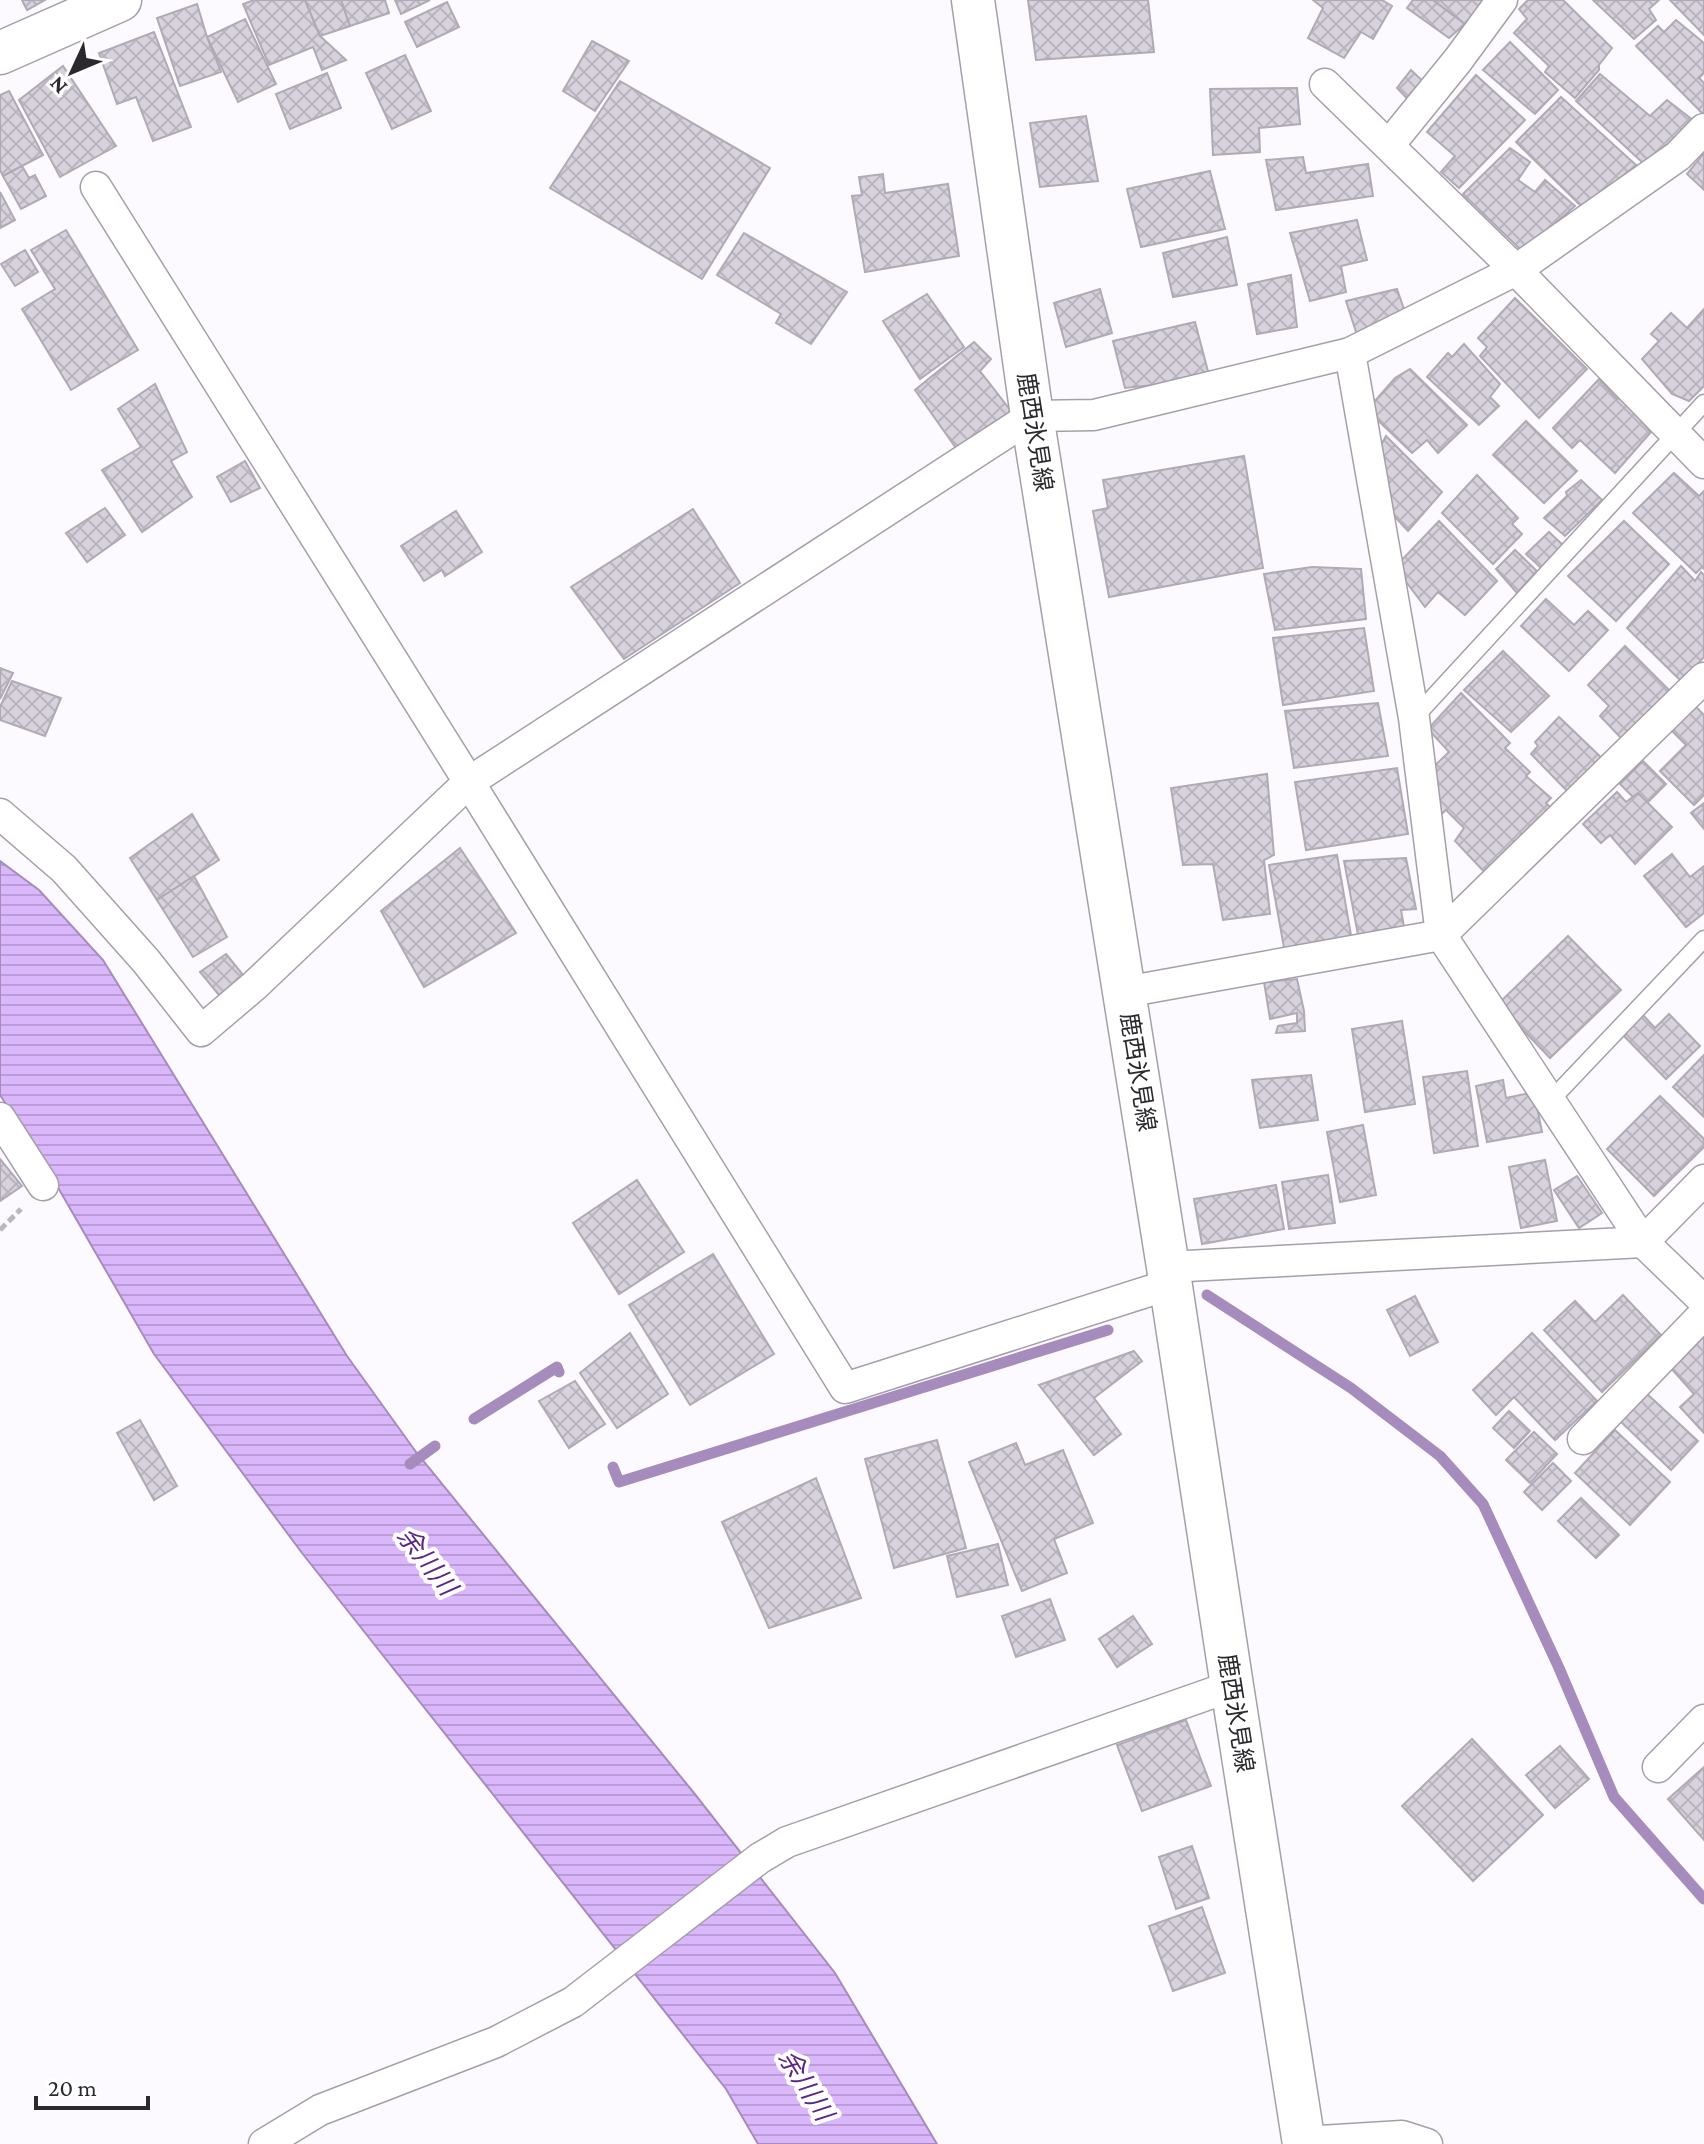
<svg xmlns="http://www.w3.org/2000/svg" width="1704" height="2144" font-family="'Crimson Pro','Noto Sans JP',serif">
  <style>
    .water { fill: url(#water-rules); stroke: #a58cbc; stroke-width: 2 }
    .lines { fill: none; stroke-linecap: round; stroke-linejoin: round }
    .stream { stroke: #a58cbc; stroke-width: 11 }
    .building { fill: url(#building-cross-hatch); stroke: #afaab5; stroke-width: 2 }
    .lane-casing { stroke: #a59faa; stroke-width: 19 }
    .street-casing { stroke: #a59faa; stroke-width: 33 }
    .secondary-casing { stroke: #a59faa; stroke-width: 45 }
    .path { stroke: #b9b7bb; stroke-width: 5; stroke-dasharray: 8 4; stroke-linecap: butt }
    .lane { stroke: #fff; stroke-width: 16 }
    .street { stroke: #fff; stroke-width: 30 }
    .secondary { stroke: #fff; stroke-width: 42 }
    .labels { text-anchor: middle; stroke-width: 8; stroke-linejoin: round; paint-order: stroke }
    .street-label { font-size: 24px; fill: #2b292d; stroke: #fff }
    .water-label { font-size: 26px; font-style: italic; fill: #5d2685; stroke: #fff }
  </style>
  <defs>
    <pattern id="water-rules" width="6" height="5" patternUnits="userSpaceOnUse" patternTransform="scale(2)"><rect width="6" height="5" fill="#d9b7fa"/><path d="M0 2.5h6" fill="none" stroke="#ba9dd7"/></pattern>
    <pattern id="building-cross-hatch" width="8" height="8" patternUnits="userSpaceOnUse" patternTransform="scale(2)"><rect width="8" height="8" fill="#d8d2dd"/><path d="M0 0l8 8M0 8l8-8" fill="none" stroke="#bab4be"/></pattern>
  </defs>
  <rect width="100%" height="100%" fill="#fcfafe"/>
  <!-- water -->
  <polygon class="water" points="0,861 39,890 103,960 347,1356 416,1452 694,1793 835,1973 937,2144 758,2144 726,2089 302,1553 154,1354 45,1165 0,1095"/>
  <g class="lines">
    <!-- stream -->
    <g class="stream">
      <polyline points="1207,1295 1351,1388 1440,1456 1483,1504 1559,1668 1614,1797 1704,1899"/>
      <polyline points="474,1419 557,1367 559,1372"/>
      <polyline points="410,1464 435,1446"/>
      <polyline points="613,1467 619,1482 1108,1330"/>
    </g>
  </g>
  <!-- building -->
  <g class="building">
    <polygon points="22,0 45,0 27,10"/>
    <polygon points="254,0 305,0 320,36 346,60 322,70 313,47 269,65 243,4"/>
    <polygon points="305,0 341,0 350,26 320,36"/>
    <polygon points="341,0 385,0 389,13 350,26"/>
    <polygon points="395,0 430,0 401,14"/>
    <polygon points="1028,0 1148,0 1154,52 1036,60"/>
    <polygon points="1313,0 1382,0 1392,6 1373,39 1361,32 1344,58 1308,38 1323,8"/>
    <polygon points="1413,0 1433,0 1465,24 1449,38 1407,8"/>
    <polygon points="1433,0 1482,0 1492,8 1478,11 1465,24"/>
    <polygon points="1528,0 1563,0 1612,48 1599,65 1599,70 1575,98 1545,72 1549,66 1514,33 1527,19 1519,9"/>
    <polygon points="1593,0 1659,0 1649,9 1656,20 1634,39"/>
    <polygon points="1670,0 1704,0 1704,35"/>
    <polygon points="447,2 459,27 417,47 405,22"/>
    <polygon points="197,4 207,37 221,72 180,86 157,18"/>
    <polygon points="245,19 276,84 238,102 207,37"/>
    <polygon points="1676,20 1704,43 1704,73 1699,78 1704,83 1704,115 1636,46 1658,26 1664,32"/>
    <polygon points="154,32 191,127 153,141 136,97 117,104 99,53"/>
    <polygon points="592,41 629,61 595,111 563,91"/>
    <polygon points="1510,42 1558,90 1535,114 1483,70"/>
    <polygon points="405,55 431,111 392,129 366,73"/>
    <polygon points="63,66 116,146 60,177 19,100"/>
    <polygon points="1411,70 1428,86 1413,105 1397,88"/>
    <polygon points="327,73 341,108 290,129 276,94"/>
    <polygon points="1600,74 1650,116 1667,100 1693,120 1676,138 1644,164 1576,101"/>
    <polygon points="1476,75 1525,120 1459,188 1441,172 1455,156 1427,132"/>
    <polygon points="620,81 770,168 702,279 550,188"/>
    <polygon points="1297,88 1300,124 1259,128 1260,152 1213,155 1210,89"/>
    <polygon points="9,91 43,155 3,176 0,170 0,95"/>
    <polygon points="1561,97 1636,165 1584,209 1516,142"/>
    <polygon points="1086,116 1098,181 1040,187 1030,123"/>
    <polygon points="1510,148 1530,162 1518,180 1535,192 1545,180 1575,206 1523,252 1463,194"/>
    <polygon points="1704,153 1704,190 1687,174"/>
    <polygon points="1303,157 1306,173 1368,164 1373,196 1276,210 1266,160"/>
    <polygon points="22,166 29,178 35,175 46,196 21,209 3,176"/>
    <polygon points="1210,171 1225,229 1141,247 1127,189"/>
    <polygon points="883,174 885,193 948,184 959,256 865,272 852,196 862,195 859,177"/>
    <polygon points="0,192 15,220 0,228"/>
    <polygon points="1357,220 1367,260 1341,266 1346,292 1310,301 1290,233"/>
    <polygon points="66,230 138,350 71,390 22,309 55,289 31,250"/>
    <polygon points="744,233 847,292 811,344 776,323 781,314 717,275"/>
    <polygon points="1227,237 1237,285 1173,297 1163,253"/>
    <polygon points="25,250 38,272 15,286 1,264"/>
    <polygon points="1291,275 1297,327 1257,334 1248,284"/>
    <polygon points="1100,289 1112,333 1066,347 1054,303"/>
    <polygon points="1397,289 1407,318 1357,335 1346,301"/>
    <polygon points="927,294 964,347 920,379 883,321"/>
    <polygon points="1515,298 1587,369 1539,418 1480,356 1487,347 1478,338"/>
    <polygon points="1704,309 1704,386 1689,401 1672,394 1642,359 1659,341 1651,334 1671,313 1687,328"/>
    <polygon points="1195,322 1210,379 1125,388 1113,341"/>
    <polygon points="974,342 991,359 980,371 1011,411 956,448 915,390"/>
    <polygon points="1464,344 1500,384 1490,397 1499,406 1479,425 1427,377 1448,353 1452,357"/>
    <polygon points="1410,369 1467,425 1438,453 1427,440 1412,453 1367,410 1395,378"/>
    <polygon points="1599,379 1617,399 1623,393 1642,411 1637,416 1651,432 1615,473 1580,440 1572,448 1553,428"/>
    <polygon points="155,384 187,452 171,461 192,497 142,532 102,470 141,447 118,409"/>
    <polygon points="1526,421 1577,471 1544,503 1493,455"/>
    <polygon points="1386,436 1442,492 1408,531 1381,502 1375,456"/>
    <polygon points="1244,456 1263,568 1109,597 1093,511 1108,508 1103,480"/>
    <polygon points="245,461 260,488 231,502 217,477"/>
    <polygon points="1674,473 1699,496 1704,491 1704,569 1702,567 1696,573 1633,513"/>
    <polygon points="1477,475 1518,518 1512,524 1522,534 1493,564 1442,513"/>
    <polygon points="1581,480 1602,500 1565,536 1544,518 1567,496 1566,492"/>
    <polygon points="105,508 125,535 87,562 66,533"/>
    <polygon points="693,509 740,583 624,659 571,587"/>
    <polygon points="456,511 482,552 445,576 442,570 424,581 401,546"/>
    <polygon points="1439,521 1497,581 1465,615 1438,592 1425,607 1395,567"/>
    <polygon points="1624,521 1669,564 1616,621 1568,576"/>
    <polygon points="1549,532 1565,547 1541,568 1526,554"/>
    <polygon points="1515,550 1537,571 1517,593 1496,569"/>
    <polygon points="1681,566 1695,581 1701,572 1704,575 1704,657 1682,682 1627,628"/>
    <polygon points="1312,567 1361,569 1366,619 1275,630 1264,574"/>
    <polygon points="1546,599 1574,625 1588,611 1608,630 1569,671 1521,626"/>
    <polygon points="1364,628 1374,691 1283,705 1273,638"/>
    <polygon points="1625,646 1670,691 1622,739 1600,716 1609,706 1588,685"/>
    <polygon points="1503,651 1549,696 1511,732 1464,690"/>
    <polygon points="0,668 13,673 0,699"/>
    <polygon points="12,681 61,698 45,736 0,720 0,707"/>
    <polygon points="1461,693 1510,743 1505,748 1530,772 1526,776 1551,798 1546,803 1556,813 1491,879 1455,841 1464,828 1446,810 1434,821 1429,771 1449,752 1428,729"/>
    <polygon points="1378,703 1388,756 1294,768 1285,711"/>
    <polygon points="1696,707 1704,715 1704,795 1694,805 1660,771 1686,745 1671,730"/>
    <polygon points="1559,717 1607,763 1572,796 1531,754 1538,746 1535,742"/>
    <polygon points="1643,761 1666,784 1643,807 1620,784"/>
    <polygon points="1397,768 1408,834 1306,850 1295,782"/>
    <polygon points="1267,774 1274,855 1264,860 1270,914 1223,920 1213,864 1183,865 1171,788"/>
    <polygon points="1617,792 1626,802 1638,793 1672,827 1635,864 1610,835 1601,843 1583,824"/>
    <polygon points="1704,803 1704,829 1691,813"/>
    <polygon points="192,814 219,860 157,900 130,858"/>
    <polygon points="460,848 516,933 424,987 381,911"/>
    <polygon points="1672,854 1690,877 1704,866 1704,913 1686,927 1644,876"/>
    <polygon points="1337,855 1352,941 1285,953 1269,865"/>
    <polygon points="1406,858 1416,909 1401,910 1405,933 1359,940 1344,861"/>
    <polygon points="194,876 227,937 193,957 157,900"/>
    <polygon points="1568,936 1621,990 1550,1058 1498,1004"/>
    <polygon points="226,954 244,976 219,995 200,972"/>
    <polygon points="1297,979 1304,1011 1305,1031 1276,1033 1278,1026 1297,1023 1297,1013 1270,1019 1264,982"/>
    <polygon points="1669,1014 1700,1046 1666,1079 1622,1034 1643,1015 1655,1028"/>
    <polygon points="1402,1021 1415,1104 1365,1112 1352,1029"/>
    <polygon points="1704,1055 1704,1117 1673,1087"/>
    <polygon points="1467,1071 1478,1146 1434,1153 1423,1077"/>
    <polygon points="1311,1075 1318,1120 1260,1128 1252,1080"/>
    <polygon points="1503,1080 1506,1098 1534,1092 1542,1132 1487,1142 1476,1086"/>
    <polygon points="1660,1096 1704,1139 1704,1147 1654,1196 1607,1149"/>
    <polygon points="1363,1125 1376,1195 1340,1202 1327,1132"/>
    <polygon points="0,1159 22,1186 0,1201"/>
    <polygon points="1545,1160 1557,1221 1521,1228 1509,1167"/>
    <polygon points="1328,1175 1335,1223 1289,1229 1282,1182"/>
    <polygon points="1577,1176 1602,1213 1579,1228 1554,1190"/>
    <polygon points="637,1180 684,1252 619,1294 573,1223"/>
    <polygon points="1276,1185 1284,1229 1202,1244 1194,1199"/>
    <polygon points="713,1254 774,1354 690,1405 629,1305"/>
    <polygon points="1623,1295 1661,1335 1602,1392 1544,1330 1575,1301 1595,1322"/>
    <polygon points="1415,1296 1438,1342 1410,1356 1387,1310"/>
    <polygon points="630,1333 668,1394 617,1428 580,1373"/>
    <polygon points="1532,1333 1597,1401 1555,1440 1514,1397 1496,1415 1473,1390"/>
    <polygon points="1704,1336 1704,1433 1680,1407 1694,1394 1670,1367"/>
    <polygon points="1134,1351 1142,1361 1094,1398 1121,1434 1094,1455 1039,1385"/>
    <polygon points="575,1381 605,1424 569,1448 539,1401"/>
    <polygon points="1645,1392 1698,1441 1671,1470 1619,1420"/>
    <polygon points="1509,1411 1530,1431 1514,1448 1493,1428"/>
    <polygon points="140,1420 177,1486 154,1500 117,1433"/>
    <polygon points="1615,1430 1670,1482 1630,1525 1575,1473"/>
    <polygon points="1534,1432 1557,1454 1530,1483 1506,1460"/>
    <polygon points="937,1440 966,1548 894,1568 865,1459"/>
    <polygon points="1016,1443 1025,1465 1063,1450 1093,1523 1054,1539 1067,1573 1022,1591 969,1462"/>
    <polygon points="1553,1463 1571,1481 1542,1510 1524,1492"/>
    <polygon points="816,1478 861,1598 769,1628 722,1522"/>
    <polygon points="1581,1498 1619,1535 1596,1558 1558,1521"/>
    <polygon points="998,1544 1008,1585 957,1597 947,1556"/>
    <polygon points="1050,1599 1065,1640 1016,1657 1002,1616"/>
    <polygon points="1133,1616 1152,1644 1117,1667 1099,1639"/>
    <polygon points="1186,1720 1211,1786 1142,1811 1117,1745"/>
    <polygon points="1472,1739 1543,1815 1473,1881 1402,1806"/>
    <polygon points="1560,1746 1589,1779 1555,1808 1526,1775"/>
    <polygon points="1704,1767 1704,1840 1668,1799"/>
    <polygon points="1192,1846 1209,1898 1176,1909 1159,1857"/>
    <polygon points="1202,1907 1225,1973 1173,1991 1149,1926"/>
  </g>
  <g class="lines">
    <defs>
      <g id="lane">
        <polyline points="1414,718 1704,403"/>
        <polyline points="1551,1100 1704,939"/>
      </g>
      <g id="street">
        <polyline points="1325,84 1516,270 1704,463"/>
        <polyline points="1389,145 1458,60 1502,0"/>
        <polyline points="96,187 469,782 845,1388 1171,1284"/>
        <polyline points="1350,353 1414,718 1441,935 1643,1242 1704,1301"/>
        <polyline points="0,814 64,869 146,961 201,1031 254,986 469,782 1032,416 1094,415 1350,353 1516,270 1678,156 1704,129"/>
        <polyline points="1125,992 1441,935 1704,678"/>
        <polyline points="0,1118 43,1185"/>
        <polyline points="1168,1267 1643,1242 1704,1180"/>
        <polyline points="1583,1439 1704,1314"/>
        <polyline points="1658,1767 1704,1720"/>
        <polyline points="1304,2142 1402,2136 1427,2144"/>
        <polyline points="264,2144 320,2110 496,2042 573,2002 760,1858 787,1842 1232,1686"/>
      </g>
      <g id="secondary">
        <polyline points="973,0 1032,416 1168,1267 1232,1686 1304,2144"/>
        <polyline points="0,53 120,0"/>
      </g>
    </defs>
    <!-- lane casing -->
    <use href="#lane" class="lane-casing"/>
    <!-- street casing -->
    <use href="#street" class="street-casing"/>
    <!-- secondary casing -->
    <use href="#secondary" class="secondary-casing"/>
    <!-- path -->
    <polyline class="path" points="0,1230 21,1209"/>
    <!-- lane -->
    <use href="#lane" class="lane"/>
    <!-- street -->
    <use href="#street" class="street"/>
    <!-- secondary -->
    <use href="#secondary" class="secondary"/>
  </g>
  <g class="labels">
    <!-- street labels -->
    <g class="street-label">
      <text transform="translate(1035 432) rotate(81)" y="8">鹿西氷見線</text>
      <text transform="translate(1138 1072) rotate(81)" y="8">鹿西氷見線</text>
      <text transform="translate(1236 1713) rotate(81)" y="8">鹿西氷見線</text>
    </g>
    <!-- water labels -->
    <g class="water-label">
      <text transform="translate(427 1561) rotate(52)" y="9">余川川</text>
      <text transform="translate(806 2085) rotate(58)" y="9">余川川</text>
    </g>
  </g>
  <!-- north arrow -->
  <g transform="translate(72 72) rotate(226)" stroke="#ffffff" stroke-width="6" paint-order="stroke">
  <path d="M0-6L14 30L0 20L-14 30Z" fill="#2b292d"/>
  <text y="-12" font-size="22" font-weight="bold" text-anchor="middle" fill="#2b292d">N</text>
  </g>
  <!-- scale -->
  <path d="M36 2096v12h112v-12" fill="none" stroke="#2b292d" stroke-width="4"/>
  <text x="48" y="2096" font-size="24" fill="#2b292d" stroke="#ffffff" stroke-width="6" paint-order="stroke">20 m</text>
</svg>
